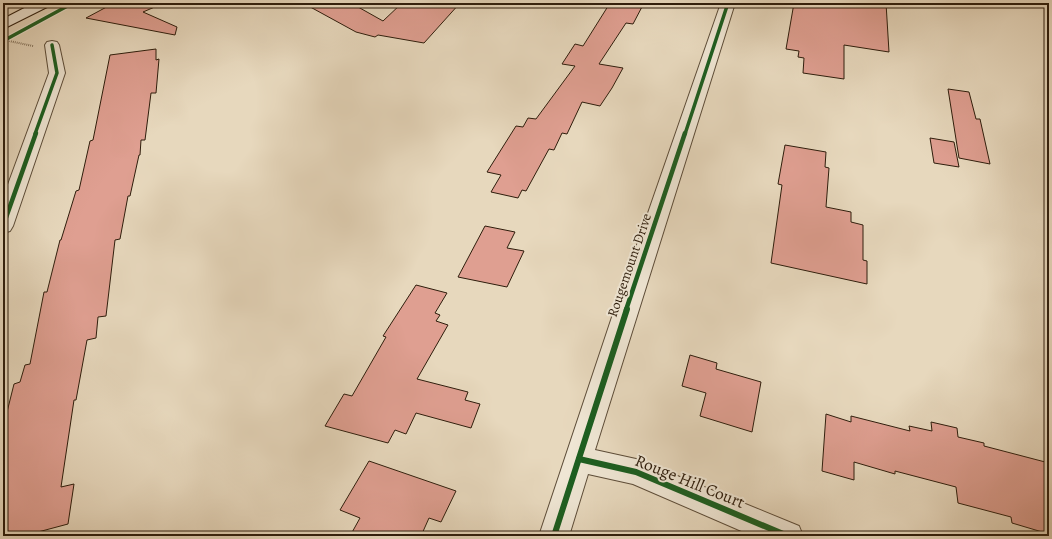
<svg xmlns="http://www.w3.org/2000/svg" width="1052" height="539" font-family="Alegreya,serif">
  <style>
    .building { fill: #df9f91; stroke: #2e1d0c }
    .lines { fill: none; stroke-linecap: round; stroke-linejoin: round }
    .minor-casing { stroke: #5c4c38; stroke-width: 2 }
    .secondary-casing { stroke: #2e1d0c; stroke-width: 2 }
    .path { stroke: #2e1d0c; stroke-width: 2; stroke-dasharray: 0.5 1.5; stroke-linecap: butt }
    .minor { fill: #efe6d4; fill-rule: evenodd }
    .secondary { fill: #efe6d4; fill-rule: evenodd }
    .cycleway-far2-casing { stroke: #efe6d4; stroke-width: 5.5 }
    .cycleway-far1-casing { stroke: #efe6d4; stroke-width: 7 }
    .cycleway-casing { stroke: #efe6d4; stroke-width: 8 }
    .cycleway-far2 { stroke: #1b5e20; stroke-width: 3.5 }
    .cycleway-far1 { stroke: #1b5e20; stroke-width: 4.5 }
    .cycleway { stroke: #1b5e20; stroke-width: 6 }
    .labels { text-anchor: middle; stroke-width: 4; stroke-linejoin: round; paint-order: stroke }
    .street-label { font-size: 14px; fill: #2e1d0c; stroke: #efe6d4 }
    .near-street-label { font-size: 17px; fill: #2e1d0c; stroke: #efe6d4 }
  </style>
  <rect width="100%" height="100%" fill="#e7d8bd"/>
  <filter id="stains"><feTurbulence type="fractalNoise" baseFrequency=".005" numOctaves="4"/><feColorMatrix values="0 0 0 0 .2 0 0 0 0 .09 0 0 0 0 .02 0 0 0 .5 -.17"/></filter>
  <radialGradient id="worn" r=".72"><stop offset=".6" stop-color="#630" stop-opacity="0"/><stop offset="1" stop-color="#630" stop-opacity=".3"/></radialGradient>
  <!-- building -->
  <g class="building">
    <polygon points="114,3 164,3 143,12 177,27 175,35 86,18"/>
    <polygon points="303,3 351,3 383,21 402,3 424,6 426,4 433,5 435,3 460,3 424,43 378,35 375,37 356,32"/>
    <polygon points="610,3 644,3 633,24 626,23 599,64 623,68 612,88 600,106 582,102 567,134 562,133 554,150 549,149 526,191 522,190 518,198 491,192 501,175 487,172 516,126 523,127 528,118 536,119 575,66 562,64 575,44 583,46"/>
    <polygon points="794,3 886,3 889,52 844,45 844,79 803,73 804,58 798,57 799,51 786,49"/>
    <polygon points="156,49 156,60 159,59 156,93 151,93 145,140 141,140 140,155 139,155 130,196 128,196 120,239 115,240 106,316 98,317 96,338 87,340 76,400 74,400 61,487 74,484 68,524 23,536 3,536 3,428 14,384 20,382 25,365 30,364 44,292 47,292 60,240 61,240 76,191 79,190 90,141 93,140 110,55"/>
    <polygon points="948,89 969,92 976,119 980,119 990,164 959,158"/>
    <polygon points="930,138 954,142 959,167 934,163"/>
    <polygon points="785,145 826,152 825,167 829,168 826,207 851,212 851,222 863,225 863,260 867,261 867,284 771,263 782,185 778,184"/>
    <polygon points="485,226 515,232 507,248 524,251 507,287 458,277"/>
    <polygon points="416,285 447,293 435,313 440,315 436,321 448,325 417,379 468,392 465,400 480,404 471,428 416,413 406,434 395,430 388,443 325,426 344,394 352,396 386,337 383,336"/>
    <polygon points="690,355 717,363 716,369 761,382 752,432 700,416 706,393 682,386"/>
    <polygon points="826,414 851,422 851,416 910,431 909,426 932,431 931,422 957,428 958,437 984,443 984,446 1049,463 1049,534 1012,523 1011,517 958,503 956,487 895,471 895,474 854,462 854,480 822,471"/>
    <polygon points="369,461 456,491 441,522 429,518 421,536 350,536 360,518 340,510"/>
  </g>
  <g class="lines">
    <defs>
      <g id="minor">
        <polygon points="721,3 735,3 595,450 636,459 799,526 803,536 753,536 633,484 588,474 569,536 539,536 615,308"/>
        <polygon points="52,41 57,42 59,45 65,73 13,226 10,231 3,233 3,198 49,73 45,45 47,42"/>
      </g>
      <polygon id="secondary" points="34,3 51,3 49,6 3,29 3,19"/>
    </defs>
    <!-- minor casing -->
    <use href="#minor" class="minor-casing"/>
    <!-- secondary casing -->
    <use href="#secondary" class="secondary-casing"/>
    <!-- path -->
    <polyline class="path" points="9,41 33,46"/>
    <!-- minor -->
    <use href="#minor" class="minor"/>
    <!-- secondary -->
    <use href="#secondary" class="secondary"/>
    <defs>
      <g id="cycleway-far2">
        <polyline points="3,41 73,3"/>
        <polyline points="35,134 57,73 52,45"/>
        <polyline points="685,134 728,3"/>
      </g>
      <g id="cycleway-far1">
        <polyline points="3,226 36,133"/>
        <polyline points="626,310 685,133"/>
      </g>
      <g id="cycleway">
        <polyline points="579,459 636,472 788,536"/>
        <polyline points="554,536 627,309"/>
      </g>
    </defs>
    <!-- cycleway-far2 casing -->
    <use href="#cycleway-far2" class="cycleway-far2-casing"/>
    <!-- cycleway-far1 casing -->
    <use href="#cycleway-far1" class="cycleway-far1-casing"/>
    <!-- cycleway casing -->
    <use href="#cycleway" class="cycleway-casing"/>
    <!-- cycleway-far2 -->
    <use href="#cycleway-far2" class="cycleway-far2"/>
    <!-- cycleway-far1 -->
    <use href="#cycleway-far1" class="cycleway-far1"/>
    <!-- cycleway -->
    <use href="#cycleway" class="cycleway"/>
  </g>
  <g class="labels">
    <!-- street labels -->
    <g class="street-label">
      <text transform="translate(629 265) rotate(-71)" y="5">Rougemount Drive</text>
    </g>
    <!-- near-street labels -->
    <g class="near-street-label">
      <text transform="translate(690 481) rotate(22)" y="6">Rouge Hill Court</text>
    </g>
  </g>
  <!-- margin -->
  <rect width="1052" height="539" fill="none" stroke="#e7d8bd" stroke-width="16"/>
  <rect x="4" y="4" width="1044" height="531" fill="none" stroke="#2e1d0c" stroke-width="2"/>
  <rect x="8" y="8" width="1036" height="523" fill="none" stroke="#2e1d0c"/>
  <rect width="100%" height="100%" filter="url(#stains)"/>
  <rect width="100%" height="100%" fill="url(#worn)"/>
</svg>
